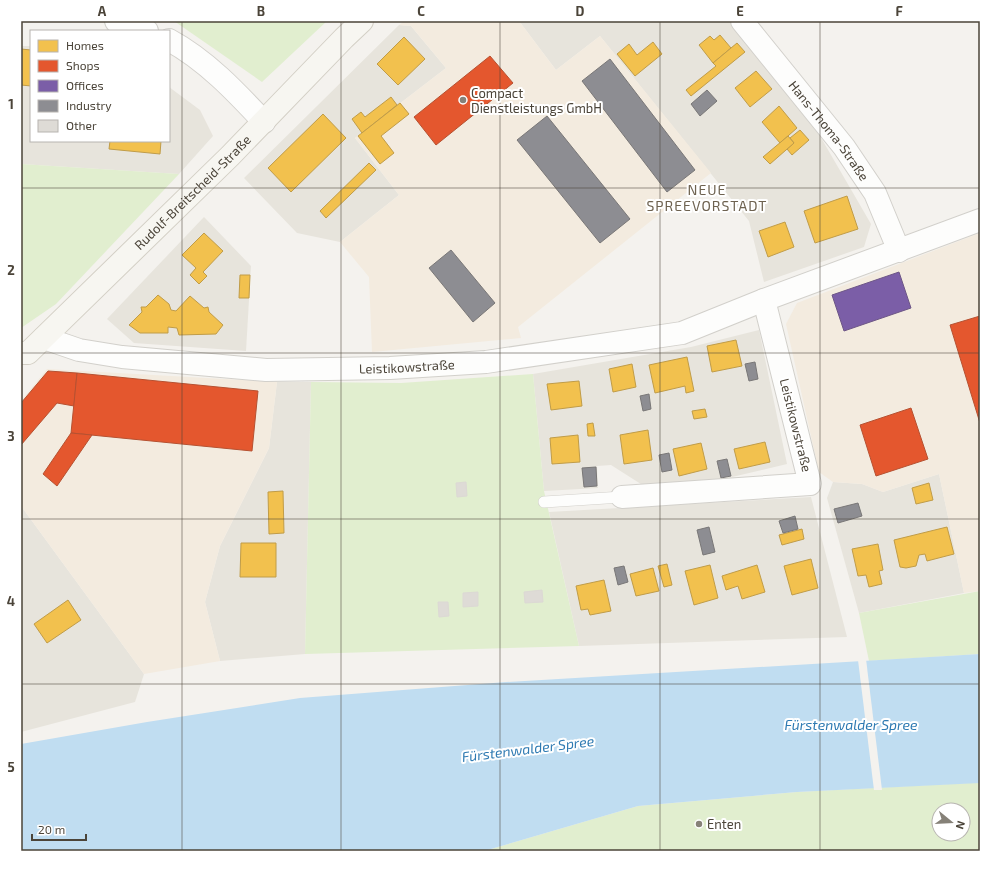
<svg xmlns="http://www.w3.org/2000/svg" width="1001" height="872" font-family="'Exo 2',sans-serif">
  <style>
    .residential { fill: #e7e4dc }
    .commercial { fill: #f3ebdf }
    .green { fill: #e1eecf; fill-rule: evenodd }
    .water { fill: #c0ddf1 }
    .pier { fill: #f4f2ee }
    .homes { fill: #f2c14e; stroke: #c09c48 }
    .shops { fill: #e4572e; stroke: #b65131 }
    .offices { fill: #7b5ea7; stroke: #6d5686 }
    .industry { fill: #8d8d92; stroke: #797777 }
    .building { fill: #dedbd6; stroke: #dcd9d4 }
    .lines { fill: none; stroke-linecap: round; stroke-linejoin: round }
    .service-casing { stroke: #d2d0cb; stroke-width: 12 }
    .minor-casing { stroke: #d2d0cb; stroke-width: 24 }
    .secondary-casing { stroke: #d3cfc5; stroke-width: 24 }
    .service { stroke: #fdfdfc; stroke-width: 11 }
    .minor { stroke: #fdfdfc; stroke-width: 22 }
    .secondary { stroke: #f7f6f1; stroke-width: 22 }
    .grid { fill: none; stroke: #4b4439; stroke-width: 1; stroke-opacity: 0.55 }
    .poi-dot { fill: #868178; stroke: #fff; stroke-width: 1.5 }
    .labels { text-anchor: middle; stroke-width: 4; stroke-linejoin: round; paint-order: stroke }
    .poi-label { font-size: 13px; fill: #4b4439; stroke: #fff; text-anchor: start }
    .street-label { font-size: 13px; fill: #4b4439; stroke: #fff }
    .neighbourhood-label { font-size: 14px; letter-spacing: 1px; fill: #6e6250; stroke: #fff }
    .water-label { font-size: 14px; font-style: italic; fill: #2e7ab2; stroke: #fff }
    .neatline { fill: none; stroke: #4b4439; stroke-width: 1.5 }
    .grid-label { font-size: 13px; text-anchor: middle; font-weight: bold; fill: #4b4439 }
  </style>
  <rect width="100%" height="100%" fill="#f4f2ee"/>
  <!-- residential -->
  <g class="residential">
    <polygon points="519,21 730,21 820,136 871,224 864,247 764,282 749,221 600,36 556,70"/>
    <polygon points="399,25 411,26 446,68 355,138 399,195 340,242 297,233 244,178"/>
    <polygon points="21,46 31,46 31,141 169,141 169,87 200,110 213,136 179,174 21,164"/>
    <polygon points="204,217 251,266 246,351 134,343 107,319"/>
    <polygon points="759,330 787,464 715,481 644,486 611,465 597,466 598,488 544,491 533,374 691,347"/>
    <polygon points="277,382 311,382 305,654 220,661 205,602 220,546 269,448"/>
    <polygon points="939,474 964,593 859,613 827,498 833,482 862,484 883,492"/>
    <polygon points="811,497 847,637 579,646 549,512"/>
    <polygon points="21,506 144,674 135,702 21,732"/>
  </g>
  <!-- commercial -->
  <g class="commercial">
    <polygon points="404,21 519,21 556,70 600,36 711,173 518,327 521,338 372,352 369,277 340,242 399,195 355,138 446,68 411,26 399,25"/>
    <polygon points="980,233 980,591 964,593 939,474 883,492 862,484 833,482 819,472 786,324 797,303"/>
    <polygon points="47,369 277,382 269,448 220,546 205,602 220,661 144,674 21,506 21,401"/>
  </g>
  <!-- green -->
  <g class="green">
    <polygon points="174,21 327,21 262,82"/>
    <polygon points="21,164 179,174 56,304 21,328"/>
    <polygon points="533,374 544,491 579,646 305,654 311,382 401,383"/>
    <polygon points="980,591 980,654 869,661 859,613"/>
    <path d="M968 783H980V851H484L638 806 797 792ZM939 810H963V834H939Z"/>
  </g>
  <!-- water -->
  <polygon class="water" points="980,654 980,783 797,792 638,806 484,851 21,851 21,744 147,722 300,698 506,682"/>
  <!-- pier -->
  <polygon class="pier" points="866,659 882,790 874,790 858,660"/>
  <!-- homes -->
  <g class="homes">
    <polygon points="720,35 731,48 713,63 699,45 710,36 714,40"/>
    <polygon points="404,37 425,59 398,85 377,64"/>
    <polygon points="653,42 662,54 635,76 617,54 629,44 637,55"/>
    <polygon points="737,43 745,52 691,96 686,90 716,66 713,63"/>
    <polygon points="21,49 31,50 31,86 21,85"/>
    <polygon points="756,71 772,89 750,107 735,88"/>
    <polygon points="391,97 397,105 362,133 352,119 361,112 365,117"/>
    <polygon points="400,103 409,114 381,136 394,153 380,164 358,136"/>
    <polygon points="779,106 797,128 780,143 762,122"/>
    <polygon points="323,114 346,138 291,192 268,168"/>
    <polygon points="800,130 809,140 792,155 787,149 794,143 790,138"/>
    <polygon points="788,136 794,143 770,164 763,157"/>
    <polygon points="110,141 161,141 160,154 109,149"/>
    <polygon points="369,163 376,170 326,218 320,211"/>
    <polygon points="847,196 858,229 815,243 804,211"/>
    <polygon points="785,222 794,247 768,257 759,231"/>
    <polygon points="204,233 223,251 203,272 207,276 199,284 190,275 196,268 182,255"/>
    <polygon points="240,275 250,275 249,298 239,298"/>
    <polygon points="158,295 169,304 171,310 176,311 190,296 204,308 208,307 209,312 223,325 216,334 179,335 177,328 168,327 168,333 140,333 129,325 142,312 141,307 146,307"/>
    <polygon points="736,340 742,366 712,372 707,346"/>
    <polygon points="687,357 694,391 686,393 685,386 655,393 649,365"/>
    <polygon points="632,364 636,387 613,392 609,369"/>
    <polygon points="579,381 582,406 551,410 547,384"/>
    <polygon points="705,409 707,417 694,419 692,411"/>
    <polygon points="593,423 595,436 588,436 587,424"/>
    <polygon points="648,430 652,460 624,464 620,435"/>
    <polygon points="578,435 580,462 552,464 550,438"/>
    <polygon points="765,442 770,462 739,469 734,449"/>
    <polygon points="701,443 707,469 679,476 673,449"/>
    <polygon points="929,483 933,500 916,504 912,488"/>
    <polygon points="283,491 284,533 269,534 268,492"/>
    <polygon points="947,527 954,554 927,561 925,554 919,555 916,566 906,568 900,567 894,540"/>
    <polygon points="802,529 804,539 782,545 779,535"/>
    <polygon points="241,543 276,543 276,577 240,577"/>
    <polygon points="878,544 883,570 879,571 882,584 869,587 866,575 858,576 852,549"/>
    <polygon points="811,559 818,588 792,595 784,566"/>
    <polygon points="667,564 672,585 664,587 658,566"/>
    <polygon points="710,565 718,598 694,605 685,571"/>
    <polygon points="757,565 765,592 742,599 738,586 726,590 722,576"/>
    <polygon points="653,568 659,591 636,596 630,574"/>
    <polygon points="604,580 611,611 590,615 588,609 581,610 576,586"/>
    <polygon points="68,600 81,620 47,643 34,624"/>
  </g>
  <!-- shops -->
  <g class="shops">
    <polygon points="490,56 513,83 436,145 414,117"/>
    <polygon points="980,316 980,423 950,325"/>
    <polygon points="48,371 77,373 74,406 57,403 21,445 21,403"/>
    <polygon points="77,373 258,391 252,451 71,433"/>
    <polygon points="911,408 928,459 876,476 860,425"/>
    <polygon points="71,433 92,435 57,486 43,474"/>
  </g>
  <!-- offices -->
  <polygon class="offices" points="899,272 911,308 844,331 832,295"/>
  <!-- industry -->
  <g class="industry">
    <polygon points="610,59 695,170 667,192 582,81"/>
    <polygon points="707,90 717,101 700,116 691,104"/>
    <polygon points="547,116 630,219 600,243 517,140"/>
    <polygon points="451,250 495,303 473,322 429,268"/>
    <polygon points="755,362 758,379 749,381 745,364"/>
    <polygon points="649,394 651,409 643,411 640,396"/>
    <polygon points="669,453 672,470 662,472 659,455"/>
    <polygon points="727,459 731,476 721,478 717,461"/>
    <polygon points="596,467 597,486 584,487 582,468"/>
    <polygon points="858,503 862,516 838,523 834,509"/>
    <polygon points="795,516 798,529 783,533 779,521"/>
    <polygon points="709,527 715,552 703,555 697,530"/>
    <polygon points="624,566 628,582 618,585 614,568"/>
  </g>
  <!-- building -->
  <g class="building">
    <polygon points="466,482 467,496 457,497 456,483"/>
    <polygon points="542,590 543,602 525,603 524,592"/>
    <polygon points="478,592 478,606 463,607 463,593"/>
    <polygon points="438,602 448,602 449,616 439,617"/>
  </g>
  <g class="lines">
    <defs>
      <polyline id="service" points="544,502 622,497"/>
      <g id="minor">
        <polyline points="116,21 147,31"/>
        <path id="s1" d="M742 21 844 147 875 193 899 251"/>
        <path d="M169 40C206 60 236 92 264 122"/>
        <path id="s2" d="M44 338 79 350 122 357 266 370 390 368 486 362 682 333 764 300 980 220"/>
        <polyline points="622,497 810,484 764,300"/>
      </g>
      <g id="secondary">
        <path id="s3" d="M21 353H28L230 156 344 38 362 21"/>
      </g>
    </defs>
    <!-- service casing -->
    <use href="#service" class="service-casing"/>
    <!-- minor casing -->
    <use href="#minor" class="minor-casing"/>
    <!-- secondary casing -->
    <use href="#secondary" class="secondary-casing"/>
    <!-- service -->
    <use href="#service" class="service"/>
    <!-- minor -->
    <use href="#minor" class="minor"/>
    <!-- secondary -->
    <use href="#secondary" class="secondary"/>
  </g>
  <!-- grid -->
  <path class="grid" d="M182 21V851M341 21V851M500 21V851M660 21V851M820 21V851M21 188H980M21 353H980M21 519H980M21 684H980"/>
  <!-- markers -->
  <g class="poi-dot">
    <circle cx="463" cy="100" r="4"/>
    <circle cx="699" cy="824" r="4"/>
  </g>
  <g class="labels">
    <!-- poi labels -->
    <g class="poi-label">
      <text x="471" y="98">Compact<tspan x="471" dy="15">Dienstleistungs GmbH</tspan></text>
      <text x="707" y="829">Enten</text>
    </g>
    <!-- street labels -->
    <g class="street-label">
      <text dy="5" stroke="none"><textPath href="#s1" startOffset="140">Hans-Thoma-Straße</textPath></text>
      <text dy="5" stroke="none"><textPath href="#s3" startOffset="237">Rudolf-Breitscheid-Straße</textPath></text>
      <text dy="5" stroke="none"><textPath href="#s2" startOffset="366">Leistikowstraße</textPath></text>
      <text transform="translate(796 425) rotate(76)" y="5">Leistikowstraße</text>
    </g>
    <!-- neighbourhood labels -->
    <g class="neighbourhood-label">
      <text x="707" y="195">NEUE<tspan x="707" dy="16">SPREEVORSTADT</tspan></text>
    </g>
    <!-- water labels -->
    <g class="water-label">
      <text x="851" y="730">Fürstenwalder Spree</text>
      <text transform="translate(528 749) rotate(-7)" y="5">Fürstenwalder Spree</text>
    </g>
  </g>
  <!-- border -->
  <rect width="1001" height="872" fill="none" stroke="#ffffff" stroke-width="44"/>
  <!-- legend -->
  <rect x="30" y="30" width="140" height="112" fill="#ffffff" stroke="#b7b4b0"/>
  <rect x="38" y="40" width="20" height="12" fill="#f2c14e" stroke="#b7b4b0"/>
  <text x="66" y="50" font-size="12" fill="#4b4439">Homes</text>
  <rect x="38" y="60" width="20" height="12" fill="#e4572e" stroke="#b7b4b0"/>
  <text x="66" y="70" font-size="12" fill="#4b4439">Shops</text>
  <rect x="38" y="80" width="20" height="12" fill="#7b5ea7" stroke="#b7b4b0"/>
  <text x="66" y="90" font-size="12" fill="#4b4439">Offices</text>
  <rect x="38" y="100" width="20" height="12" fill="#8d8d92" stroke="#b7b4b0"/>
  <text x="66" y="110" font-size="12" fill="#4b4439">Industry</text>
  <rect x="38" y="120" width="20" height="12" fill="#dedbd6" stroke="#b7b4b0"/>
  <text x="66" y="130" font-size="12" fill="#4b4439">Other</text>
  <!-- north arrow -->
  <g transform="translate(951 822) rotate(108)"><circle r="19" fill="#ffffff" stroke="#b7b4b0"/>
  <path d="M0-3L7 15L0 10L-7 15Z" fill="#868178"/>
  <text y="-6" font-size="11" font-weight="bold" text-anchor="middle" fill="#4b4439">N</text>
  </g>
  <!-- scale -->
  <path d="M32 834v6h54v-6" fill="none" stroke="#4b4439" stroke-width="2"/>
  <text x="38" y="834" font-size="12" fill="#4b4439" stroke="#ffffff" stroke-width="3" paint-order="stroke">20 m</text>
  <rect x="22" y="22" width="957" height="828" class="neatline"/>
  <g class="grid-label">
    <text x="102" y="16">A</text>
    <text x="261" y="16">B</text>
    <text x="421" y="16">C</text>
    <text x="580" y="16">D</text>
    <text x="740" y="16">E</text>
    <text x="899" y="16">F</text>
    <text x="11" y="109">1</text>
    <text x="11" y="275">2</text>
    <text x="11" y="441">3</text>
    <text x="11" y="606">4</text>
    <text x="11" y="772">5</text>
  </g>
</svg>
